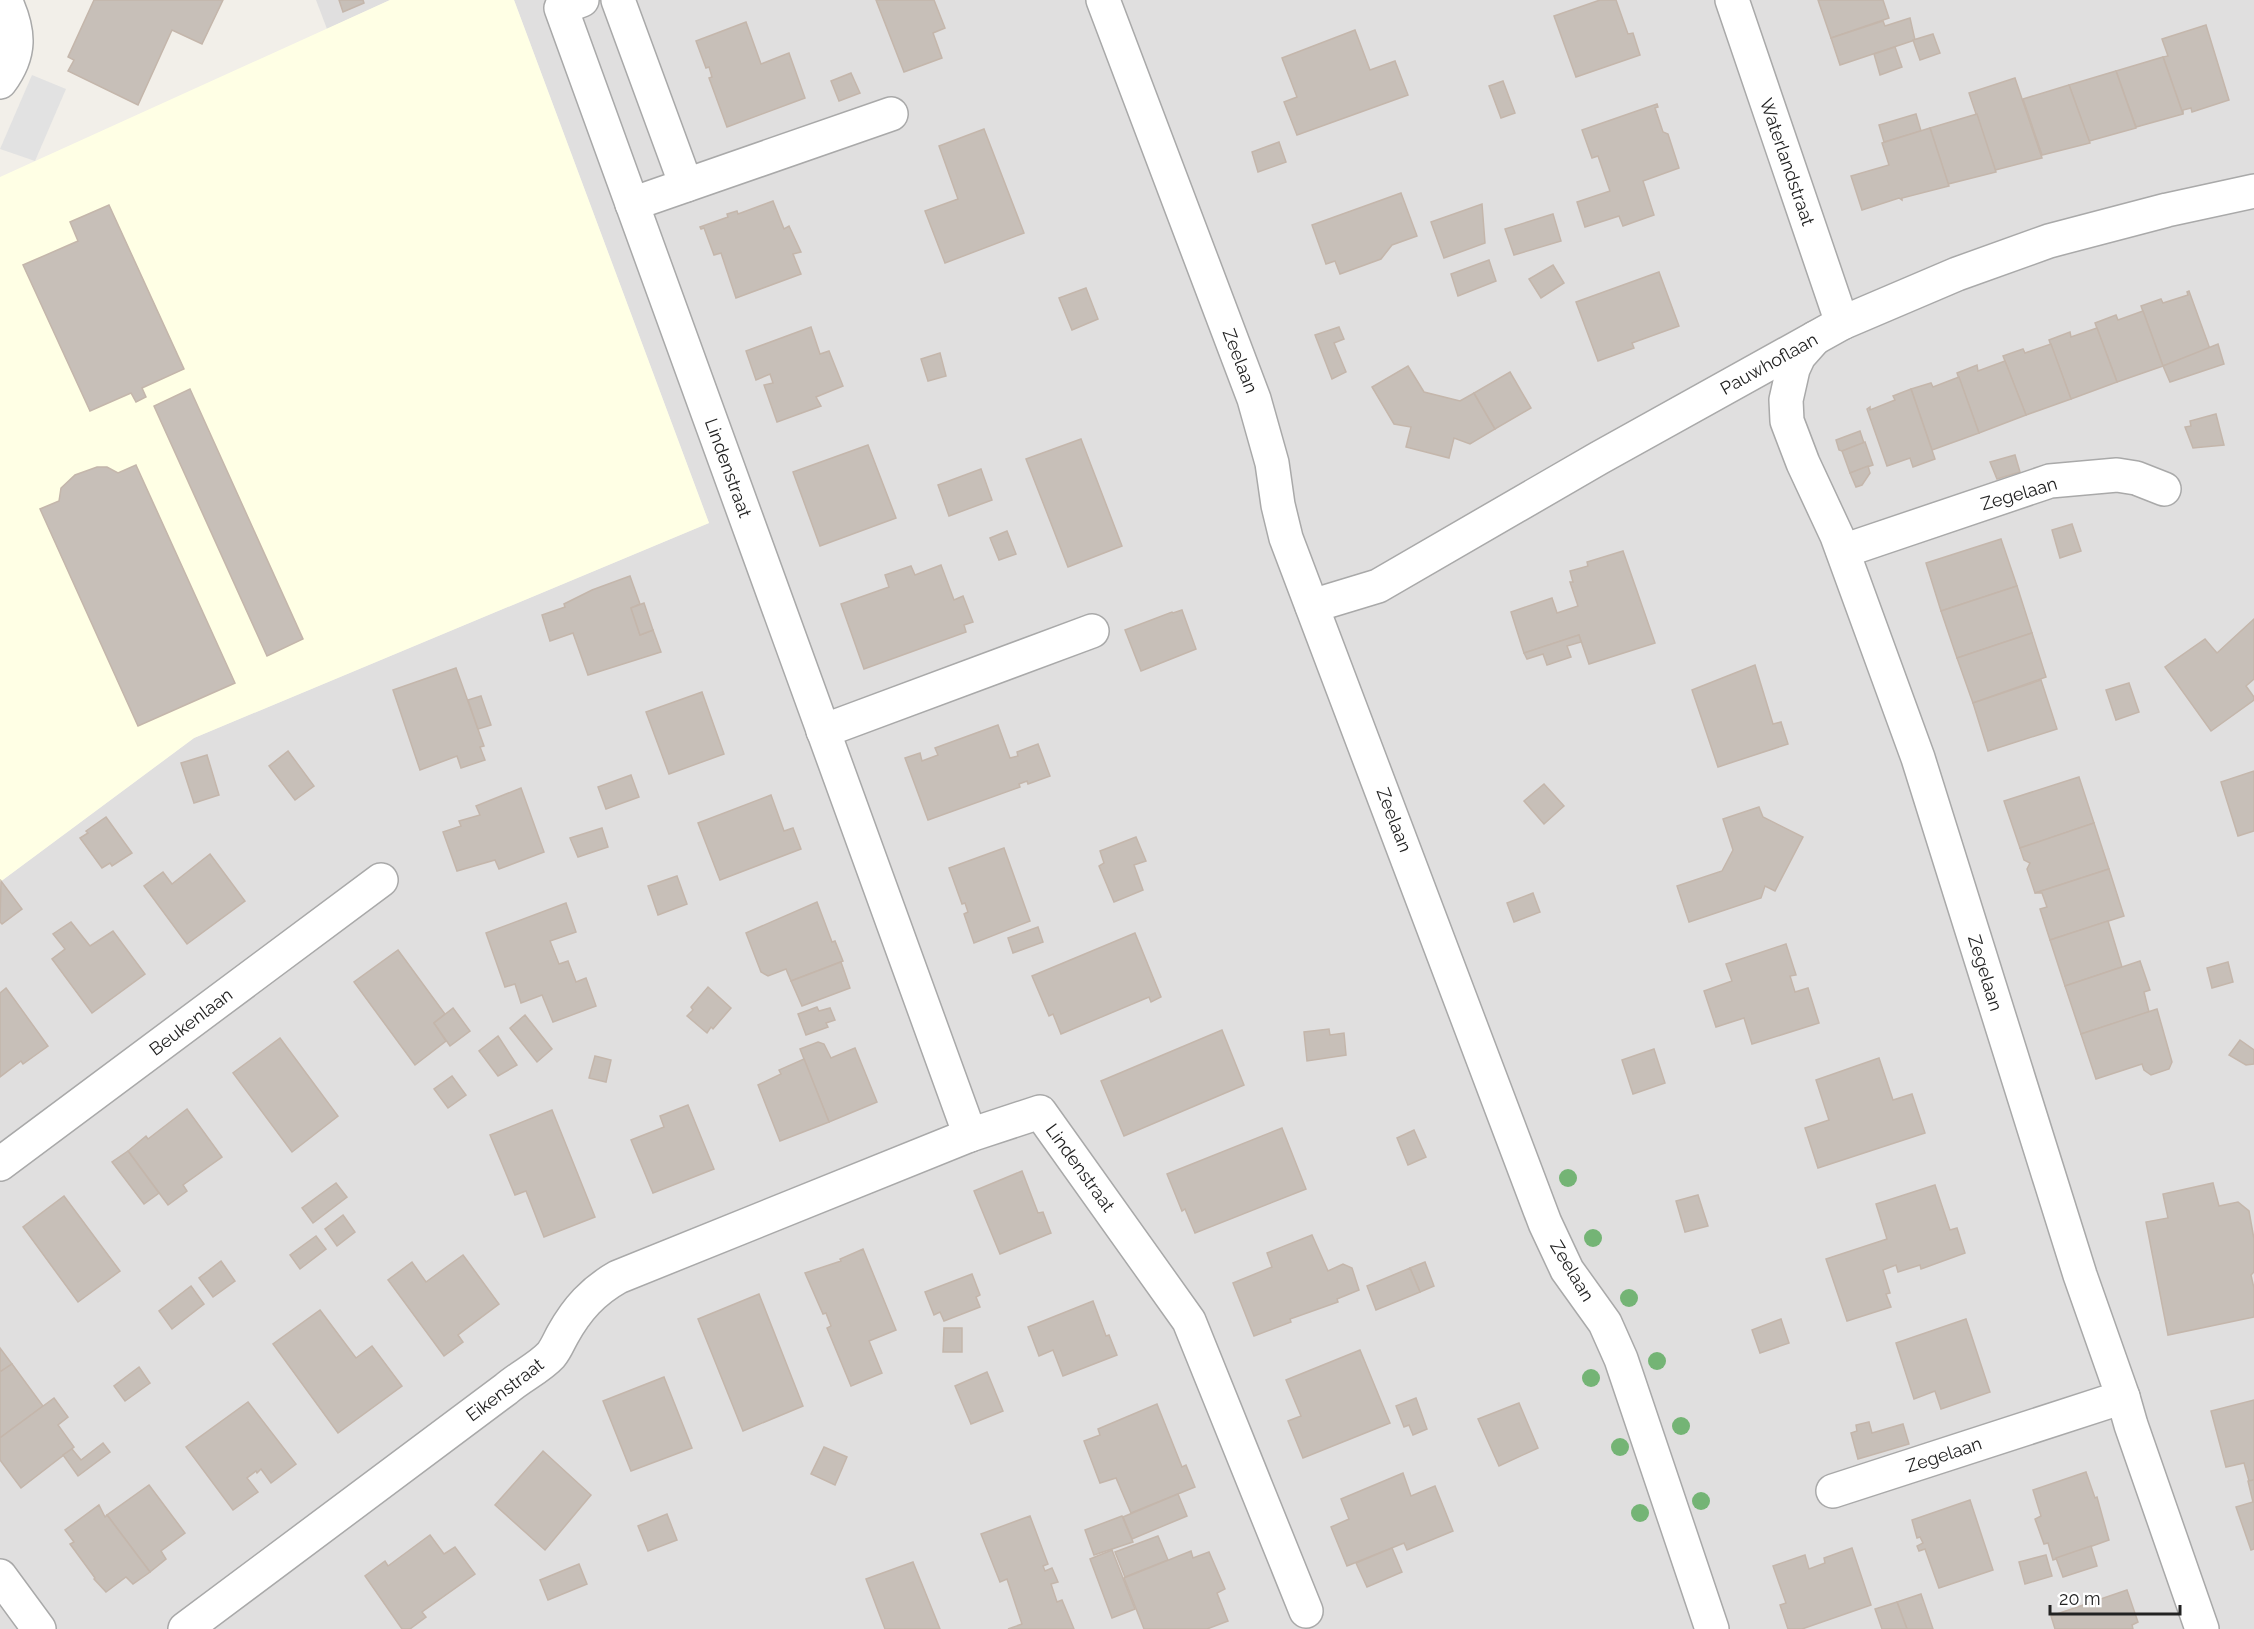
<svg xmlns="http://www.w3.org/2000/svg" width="2254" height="1629" font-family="Raleway,sans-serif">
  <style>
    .residential { fill: #e0dfdf }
    .education { fill: #ffffe5 }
    .parking { fill: #e2e2e2 }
    .building { fill: #c7bfb8; stroke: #c4b6ab; stroke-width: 1.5 }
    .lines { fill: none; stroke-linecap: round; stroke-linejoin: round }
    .minor-casing { stroke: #a9a9a9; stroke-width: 36 }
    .minor { stroke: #fff; stroke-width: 33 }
    .tree { fill: #74b475 }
    .labels { text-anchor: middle; stroke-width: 6; stroke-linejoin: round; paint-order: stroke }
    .street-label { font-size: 18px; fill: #222; stroke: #fff }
  </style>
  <rect width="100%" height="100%" fill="#f2efe9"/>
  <!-- residential -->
  <g class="residential">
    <polygon points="316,0 390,0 327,29"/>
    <polygon points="514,0 2254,0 2254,1629 0,1629 0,882 194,738 709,523"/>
  </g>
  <!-- education -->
  <polygon class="education" points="390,0 514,0 709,523 194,738 0,882 0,177"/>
  <!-- parking -->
  <polygon class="parking" points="32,75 66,89 35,161 0,149"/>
  <!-- building -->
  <g class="building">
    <polygon points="94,0 223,0 202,44 172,30 138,105 68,71 74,60 68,57"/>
    <polygon points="339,0 363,0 364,3 343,12"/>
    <polygon points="876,0 934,0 945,28 933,33 942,58 904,72"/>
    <polygon points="1600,0 1616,0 1628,34 1633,33 1640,55 1576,77 1554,16"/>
    <polygon points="1818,0 1883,0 1889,18 1831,38"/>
    <polygon points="1910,18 1915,40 1840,65 1831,38 1883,21 1885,26"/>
    <polygon points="746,22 761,64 789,53 805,98 727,127 709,78 712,77 709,67 706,68 696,41"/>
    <polygon points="2206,25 2229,100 2192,112 2191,108 2183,110 2183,114 2163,57 2168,56 2162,39"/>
    <polygon points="1355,30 1370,70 1395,61 1408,95 1297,135 1284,102 1297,97 1282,58"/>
    <polygon points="1933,34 1940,53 1920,60 1913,40"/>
    <polygon points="1895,47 1902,67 1880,75 1874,54"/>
    <polygon points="2163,57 2183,114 2136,127 2116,71"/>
    <polygon points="2116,71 2136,128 2089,141 2069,85"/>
    <polygon points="851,73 860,93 839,101 831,81"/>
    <polygon points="2015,78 2042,158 1995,170 1969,93"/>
    <polygon points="1503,81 1515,113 1501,118 1489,86"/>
    <polygon points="2069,85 2090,143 2042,155 2023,99"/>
    <polygon points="1657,104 1658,107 1655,108 1663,132 1668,134 1679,168 1643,181 1654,215 1623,226 1619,216 1585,227 1577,202 1610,191 1598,156 1592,158 1582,130"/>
    <polygon points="1916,114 1921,131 1884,142 1879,125"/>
    <polygon points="1977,114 1996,172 1948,184 1930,128"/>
    <polygon points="1930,128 1949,186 1902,198 1902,200 1899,198 1862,210 1851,176 1889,165 1882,143"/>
    <polygon points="984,129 1024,233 945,263 925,211 958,199 939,146"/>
    <polygon points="1279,142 1286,162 1258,172 1252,152"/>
    <polygon points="1401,193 1417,236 1392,245 1381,259 1340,274 1335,261 1326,264 1312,225"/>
    <polygon points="773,201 784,229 789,226 801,252 793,254 801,274 736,298 721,253 714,255 704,228 701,229 700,227 728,217 727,214 737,211 738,214"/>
    <polygon points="1482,204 1485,243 1444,258 1431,222"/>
    <polygon points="109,205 184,369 142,388 146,397 136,402 131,393 90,411 23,265 78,241 70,222"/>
    <polygon points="1553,214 1561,241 1514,255 1505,229"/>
    <polygon points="1489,260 1496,281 1458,296 1451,274"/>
    <polygon points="1553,265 1564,283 1541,298 1529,279"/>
    <polygon points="1659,272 1679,326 1632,343 1634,348 1598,361 1576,302"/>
    <polygon points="1086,288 1098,319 1072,330 1059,298"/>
    <polygon points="2189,291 2210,349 2163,366 2141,306 2161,299 2163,303 2188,295 2187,292"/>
    <polygon points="2143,311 2163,366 2117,382 2095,323 2116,315 2118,320"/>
    <polygon points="811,327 820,354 829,351 843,386 816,397 821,406 777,422 764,385 773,383 770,374 756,380 746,351"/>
    <polygon points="1339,327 1344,339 1334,343 1346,372 1332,379 1315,335"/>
    <polygon points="2097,328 2117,382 2071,399 2049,340 2070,332 2071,337"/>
    <polygon points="2051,344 2071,399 2026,415 2003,356 2023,349 2025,353"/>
    <polygon points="2218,344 2224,364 2170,382 2163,366"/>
    <polygon points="940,353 946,376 928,381 921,359"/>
    <polygon points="2005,361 2026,415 1979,433 1957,373 1977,365 1978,371"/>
    <polygon points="1408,366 1424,392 1460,401 1474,393 1495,429 1470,444 1454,438 1449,458 1406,447 1411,427 1394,424 1372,387"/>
    <polygon points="1510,372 1531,408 1495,429 1474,393"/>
    <polygon points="1959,377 1979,433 1932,450 1911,389 1931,383 1933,387"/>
    <polygon points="190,389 303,639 267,656 154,406"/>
    <polygon points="1911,389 1935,459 1913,467 1910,458 1887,466 1867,409 1870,407 1870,410 1895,400 1893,396"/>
    <polygon points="2216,414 2224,445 2193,448 2185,427 2191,426 2190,421"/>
    <polygon points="1860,431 1864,443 1842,451 1839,450 1836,440"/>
    <polygon points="1081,439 1122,546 1068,567 1026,459"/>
    <polygon points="1865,442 1873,465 1850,473 1842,451"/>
    <polygon points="868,445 896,518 820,546 793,472"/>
    <polygon points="2015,455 2020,472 1997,479 1990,462"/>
    <polygon points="136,465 235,683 138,726 40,509 59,501 61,488 75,475 97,467 107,467 118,473"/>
    <polygon points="1868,466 1870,473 1862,485 1856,487 1850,473"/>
    <polygon points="981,469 992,500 949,516 938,485"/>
    <polygon points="2072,524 2081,551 2060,558 2052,530"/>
    <polygon points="1007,531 1016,554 999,560 990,538"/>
    <polygon points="2001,539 2017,586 1941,611 1926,563"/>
    <polygon points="1623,551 1655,643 1589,664 1579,635 1524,653 1511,612 1552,598 1557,613 1578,606 1570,582 1573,582 1570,571 1588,566 1587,562"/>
    <polygon points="941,565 954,600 963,596 973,622 964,625 966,632 864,669 841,604 889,587 885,575 911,566 915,575"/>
    <polygon points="630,576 640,604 631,608 640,635 653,630 661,652 588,675 573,633 550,641 542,615 565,607 564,604 592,590"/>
    <polygon points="2017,586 2032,633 1957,658 1941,611"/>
    <polygon points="644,603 653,630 640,635 631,608"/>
    <polygon points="1182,610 1196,649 1141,671 1125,630 1172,612 1173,613"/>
    <polygon points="2254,619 2254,679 2246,686 2254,697 2254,700 2211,731 2165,667 2205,639 2217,653"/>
    <polygon points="2032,633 2046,677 1973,703 1957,658"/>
    <polygon points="1579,635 1581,642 1567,646 1571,657 1547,665 1543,654 1527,659 1524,653"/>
    <polygon points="1755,665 1773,724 1781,722 1788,744 1718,767 1692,690"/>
    <polygon points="456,668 484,746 480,747 485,760 461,768 457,756 420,770 393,690"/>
    <polygon points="2041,680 2057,729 1988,751 1973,703"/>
    <polygon points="2129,683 2139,712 2116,720 2106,690"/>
    <polygon points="702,692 724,754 669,774 646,712"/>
    <polygon points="481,696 491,725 478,729 468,700"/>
    <polygon points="998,725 1010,758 1018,756 1017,752 1038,744 1050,776 1028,784 1027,781 1019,784 1020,787 928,820 905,758 920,753 922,761 938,755 935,748"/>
    <polygon points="288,751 314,786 295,800 269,766"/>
    <polygon points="207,755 219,795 194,803 181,763"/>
    <polygon points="2254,771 2254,831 2238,836 2221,782"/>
    <polygon points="631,775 639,797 606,809 598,787"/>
    <polygon points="2079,777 2094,823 2020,848 2004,801"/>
    <polygon points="1544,784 1564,806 1544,824 1524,801"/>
    <polygon points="521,788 544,852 499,869 495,860 457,871 443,832 461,826 459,821 480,815 476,806"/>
    <polygon points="771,795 784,831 793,828 801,849 720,880 698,823"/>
    <polygon points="1759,807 1763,817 1803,837 1775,891 1765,886 1761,898 1689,922 1677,886 1722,871 1733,850 1723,819"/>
    <polygon points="106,817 132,853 112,866 110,863 102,868 80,838 88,833 86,831"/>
    <polygon points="2094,823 2109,869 2035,893 2027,869 2030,863 2024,860 2020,848"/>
    <polygon points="602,828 608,847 578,857 570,838"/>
    <polygon points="1136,837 1146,861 1134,865 1143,890 1114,902 1099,866 1104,863 1100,851"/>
    <polygon points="1004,848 1030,921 974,943 964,914 968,912 965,903 962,904 949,868"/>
    <polygon points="210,854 245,901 187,944 144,886 163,872 172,884"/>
    <polygon points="2109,869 2124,916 2050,940 2040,909 2047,907 2042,893 2035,893"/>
    <polygon points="677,876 687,904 658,915 648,886"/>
    <polygon points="1,881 22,909 2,924 0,922"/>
    <polygon points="1533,893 1540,912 1514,922 1507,903"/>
    <polygon points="817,902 832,942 835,941 843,961 791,981 786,969 768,976 761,972 746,933"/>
    <polygon points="566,903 576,932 550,941 559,964 568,961 576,982 586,978 596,1006 553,1022 542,995 521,1003 515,984 505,987 486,933"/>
    <polygon points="2108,921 2122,967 2065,986 2050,940"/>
    <polygon points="71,922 90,946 113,931 145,974 92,1013 52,959 65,949 53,934"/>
    <polygon points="1038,927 1043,942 1013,953 1008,938"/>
    <polygon points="1135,933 1161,997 1151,1002 1149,997 1061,1034 1053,1014 1049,1016 1032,976"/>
    <polygon points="1786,944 1796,975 1790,976 1795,992 1808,988 1819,1023 1752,1044 1744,1018 1716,1027 1704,991 1732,981 1726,964"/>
    <polygon points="398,950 445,1014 434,1023 446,1041 415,1065 354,982"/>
    <polygon points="2140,961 2150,990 2144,992 2149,1012 2081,1034 2065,986"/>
    <polygon points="841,962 850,988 802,1006 791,981"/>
    <polygon points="2228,962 2233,982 2212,988 2207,968"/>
    <polygon points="708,987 731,1008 713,1029 711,1027 707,1033 687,1016 693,1010 691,1007"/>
    <polygon points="6,988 48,1046 23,1064 21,1061 0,1077 0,993"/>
    <polygon points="817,1007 819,1011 830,1008 835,1020 826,1023 828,1027 806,1035 798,1014"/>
    <polygon points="453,1008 470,1031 450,1046 434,1023"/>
    <polygon points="2157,1009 2172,1062 2169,1069 2151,1075 2144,1070 2142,1064 2096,1079 2081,1034"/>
    <polygon points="525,1015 552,1049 537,1062 510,1028"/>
    <polygon points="1329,1029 1330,1035 1344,1033 1346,1055 1307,1061 1304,1032"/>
    <polygon points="1222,1030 1244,1085 1124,1136 1101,1081"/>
    <polygon points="498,1036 517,1065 498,1076 479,1051"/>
    <polygon points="280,1038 338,1116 292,1152 233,1073"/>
    <polygon points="2240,1040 2254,1050 2254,1064 2246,1065 2229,1055"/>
    <polygon points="818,1042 824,1044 831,1058 855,1048 877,1102 829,1122 800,1049"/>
    <polygon points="1654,1049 1665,1083 1633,1094 1622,1060"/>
    <polygon points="595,1056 611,1060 606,1082 589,1078"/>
    <polygon points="1879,1058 1893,1100 1912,1094 1925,1133 1818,1168 1805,1128 1829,1120 1816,1080"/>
    <polygon points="804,1059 829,1122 780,1141 758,1085 781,1074 779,1070"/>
    <polygon points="452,1076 466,1095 448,1108 434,1089"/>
    <polygon points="688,1105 714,1169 653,1193 631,1140 664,1127 660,1116"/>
    <polygon points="187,1109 222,1157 183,1185 187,1191 168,1205 128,1151 146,1136 148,1139"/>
    <polygon points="552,1110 595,1217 544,1237 526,1191 515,1195 490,1135"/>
    <polygon points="1282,1128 1306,1189 1195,1233 1185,1209 1182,1211 1167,1174"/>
    <polygon points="1414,1130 1426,1157 1408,1165 1397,1138"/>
    <polygon points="128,1151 159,1193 144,1204 112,1162"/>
    <polygon points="1022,1171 1038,1213 1043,1212 1051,1233 1000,1254 974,1191"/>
    <polygon points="336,1183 347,1197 313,1223 302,1208"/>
    <polygon points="2213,1183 2219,1206 2238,1202 2249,1211 2254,1239 2254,1272 2251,1275 2254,1288 2254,1317 2168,1335 2146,1222 2168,1218 2163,1194"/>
    <polygon points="1935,1185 1950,1230 1957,1228 1965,1253 1921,1269 1920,1265 1898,1272 1896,1265 1883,1270 1890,1293 1886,1294 1891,1307 1847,1321 1826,1259 1887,1239 1876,1204"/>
    <polygon points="1698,1195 1708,1226 1685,1232 1676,1201"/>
    <polygon points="64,1196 120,1271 78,1302 23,1227"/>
    <polygon points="343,1215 355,1232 337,1246 325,1229"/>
    <polygon points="1312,1235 1328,1271 1343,1264 1352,1268 1359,1290 1337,1299 1338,1302 1290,1319 1291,1322 1254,1336 1233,1283 1272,1267 1267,1253"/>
    <polygon points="316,1236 326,1249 300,1269 290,1255"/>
    <polygon points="863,1249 896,1330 869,1341 882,1373 851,1386 827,1328 831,1326 826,1313 823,1314 805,1273 841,1261 840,1259"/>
    <polygon points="463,1255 499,1304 458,1335 463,1342 444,1356 388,1280 412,1262 426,1282"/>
    <polygon points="221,1261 235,1281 213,1297 199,1278"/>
    <polygon points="1425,1262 1434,1286 1420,1292 1410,1268"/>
    <polygon points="1410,1268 1420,1292 1376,1310 1367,1286"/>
    <polygon points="972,1274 980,1295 976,1297 980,1307 944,1321 940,1312 934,1315 925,1292"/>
    <polygon points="191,1286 204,1304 172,1329 159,1311"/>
    <polygon points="759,1294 803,1406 743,1431 698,1319"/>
    <polygon points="1093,1301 1106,1336 1109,1335 1117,1355 1063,1376 1053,1350 1039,1356 1028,1327"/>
    <polygon points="320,1310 356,1358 372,1346 402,1386 338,1433 273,1344"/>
    <polygon points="1781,1319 1789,1343 1760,1353 1752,1330"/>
    <polygon points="1966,1319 1990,1392 1941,1409 1935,1391 1914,1399 1896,1343"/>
    <polygon points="944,1328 962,1328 962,1352 943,1352"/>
    <polygon points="0,1348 12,1364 0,1372"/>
    <polygon points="1360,1350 1390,1423 1303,1458 1288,1421 1301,1416 1286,1380"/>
    <polygon points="12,1364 43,1406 0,1438 0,1372"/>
    <polygon points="139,1367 150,1383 125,1401 114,1386"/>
    <polygon points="987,1372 1003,1411 971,1424 955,1386"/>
    <polygon points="664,1377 692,1448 631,1471 603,1401"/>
    <polygon points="54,1398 68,1417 58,1425 74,1447 21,1488 0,1460 0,1438"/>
    <polygon points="1416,1398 1427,1429 1413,1435 1409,1425 1404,1427 1396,1406"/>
    <polygon points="2254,1400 2254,1480 2249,1481 2244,1463 2226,1467 2211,1411"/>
    <polygon points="248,1402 296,1464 271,1483 261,1469 257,1473 256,1471 247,1478 258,1492 233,1510 186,1447"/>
    <polygon points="1519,1403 1538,1448 1499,1466 1478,1419"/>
    <polygon points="1157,1404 1182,1467 1186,1465 1195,1487 1131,1513 1116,1478 1100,1483 1084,1441 1100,1435 1098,1429"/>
    <polygon points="1869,1422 1872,1433 1903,1424 1909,1444 1858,1459 1851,1433 1857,1431 1856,1425"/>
    <polygon points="103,1443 110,1452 78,1476 63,1455 72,1449 81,1460"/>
    <polygon points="824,1447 847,1457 835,1485 811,1474"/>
    <polygon points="543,1451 591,1495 545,1550 495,1505"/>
    <polygon points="2086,1472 2095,1498 2097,1497 2109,1540 2053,1560 2048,1543 2044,1544 2035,1519 2041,1516 2033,1490"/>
    <polygon points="1403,1473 1411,1496 1435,1486 1453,1531 1407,1550 1404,1543 1347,1566 1331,1527 1349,1519 1341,1499"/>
    <polygon points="2254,1480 2254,1549 2251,1550 2236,1507 2253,1502 2248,1481"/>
    <polygon points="149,1485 185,1533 161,1551 166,1559 150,1572 107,1515"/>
    <polygon points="1178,1494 1187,1516 1132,1539 1123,1517"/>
    <polygon points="1970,1500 1993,1570 1939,1588 1925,1549 1919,1551 1917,1546 1923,1543 1920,1537 1917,1538 1912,1520"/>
    <polygon points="99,1505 105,1517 107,1515 150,1572 133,1584 126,1577 106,1592 94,1579 95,1578 70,1544 74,1542 65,1530"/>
    <polygon points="667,1514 677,1540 648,1551 638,1526"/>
    <polygon points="1030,1516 1048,1564 1043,1566 1045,1571 1052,1568 1058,1582 1051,1584 1057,1602 1062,1600 1074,1629 1008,1629 1022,1624 1007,1579 1000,1582 981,1534"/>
    <polygon points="1122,1516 1133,1542 1094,1555 1085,1530"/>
    <polygon points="430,1535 444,1554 455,1547 475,1574 422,1612 426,1617 410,1629 402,1629 365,1576 385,1561 388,1566"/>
    <polygon points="1158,1536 1168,1560 1125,1577 1115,1552"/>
    <polygon points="2091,1546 2097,1566 2063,1577 2056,1558"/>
    <polygon points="1392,1548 1402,1572 1367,1587 1356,1563"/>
    <polygon points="1852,1548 1871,1605 1802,1629 1788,1629 1780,1605 1786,1603 1773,1566 1805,1555 1809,1569 1825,1563 1824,1558"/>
    <polygon points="1112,1550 1135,1609 1112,1618 1090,1559"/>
    <polygon points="1191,1551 1193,1558 1209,1552 1225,1589 1217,1593 1228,1621 1207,1629 1144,1629 1124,1578"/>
    <polygon points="2046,1555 2052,1576 2025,1584 2019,1562"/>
    <polygon points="913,1562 940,1629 885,1629 866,1579"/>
    <polygon points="579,1564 587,1584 548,1600 540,1580"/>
    <polygon points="2127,1590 2138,1622 2132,1625 2133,1629 2055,1629 2051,1616"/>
    <polygon points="1921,1594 1933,1629 1907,1629 1897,1602"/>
    <polygon points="1897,1602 1907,1629 1882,1629 1875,1609"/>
  </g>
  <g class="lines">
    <defs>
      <g id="minor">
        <polyline points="582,0 561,8 970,1135 1040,1112 1189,1321 1306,1611"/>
        <polyline points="618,0 686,185"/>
        <polyline points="1103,0 1254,399 1272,463 1278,505 1286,538 1545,1223 1567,1270 1605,1323 1621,1359 1712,1629"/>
        <polyline points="1732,0 1842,323"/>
        <path d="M0 82C21 54 20 32 5 0"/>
        <polyline points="632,204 891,114"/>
        <polyline points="1815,338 1799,356 1793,369 1786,400 1787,421 1803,463 1837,536 1918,758 2080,1275 2123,1397 1833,1491"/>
        <polyline points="1843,551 2050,481 2117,475 2136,478 2164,489"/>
        <polyline points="1312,606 1378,586 1599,458 1842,323 1957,274 2049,241 2167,210 2254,191"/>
        <polyline points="823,731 1092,631"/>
        <polyline points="0,1164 381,880"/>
        <polyline points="2123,1397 2131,1425 2202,1629"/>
        <polyline points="0,1576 39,1629"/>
        <path d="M185 1629 506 1389C521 1376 539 1368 551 1355 556 1349 559 1341 563 1334 577 1309 593 1291 618 1277L970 1135"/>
      </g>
    </defs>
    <!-- minor casing -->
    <use href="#minor" class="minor-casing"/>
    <!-- minor -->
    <use href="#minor" class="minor"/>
  </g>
  <!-- trees -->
  <g class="tree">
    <circle cx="1568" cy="1178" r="9"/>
    <circle cx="1593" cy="1238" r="9"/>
    <circle cx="1629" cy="1298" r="9"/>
    <circle cx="1657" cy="1361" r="9"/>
    <circle cx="1591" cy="1378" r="9"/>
    <circle cx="1681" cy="1426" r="9"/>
    <circle cx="1620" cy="1447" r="9"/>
    <circle cx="1701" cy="1501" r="9"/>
    <circle cx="1640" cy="1513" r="9"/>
  </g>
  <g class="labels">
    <!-- street labels -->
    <g class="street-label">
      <text transform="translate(1787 162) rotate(71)" y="6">Waterlandstraat</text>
      <text transform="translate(1240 361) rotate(69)" y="6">Zeelaan</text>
      <text transform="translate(1769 364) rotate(-29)" y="6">Pauwhoflaan</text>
      <text transform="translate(728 468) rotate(70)" y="6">Lindenstraat</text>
      <text transform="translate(2019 494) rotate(-16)" y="6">Zegelaan</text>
      <text transform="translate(1394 820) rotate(69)" y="6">Zeelaan</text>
      <text transform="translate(1985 973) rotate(73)" y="6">Zegelaan</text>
      <text transform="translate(191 1022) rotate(-37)" y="6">Beukenlaan</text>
      <text transform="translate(1080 1168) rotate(54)" y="6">Lindenstraat</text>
      <text transform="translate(1572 1271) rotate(59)" y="6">Zeelaan</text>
      <text transform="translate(505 1390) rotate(-37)" y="6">Eikenstraat</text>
      <text transform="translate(1944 1455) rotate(-18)" y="6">Zegelaan</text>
    </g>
  </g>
  <!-- scale -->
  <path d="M2050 1605v9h130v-9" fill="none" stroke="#222222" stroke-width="3"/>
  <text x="2059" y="1605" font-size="18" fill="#222222" stroke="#ffffff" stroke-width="4.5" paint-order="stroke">20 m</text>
</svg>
